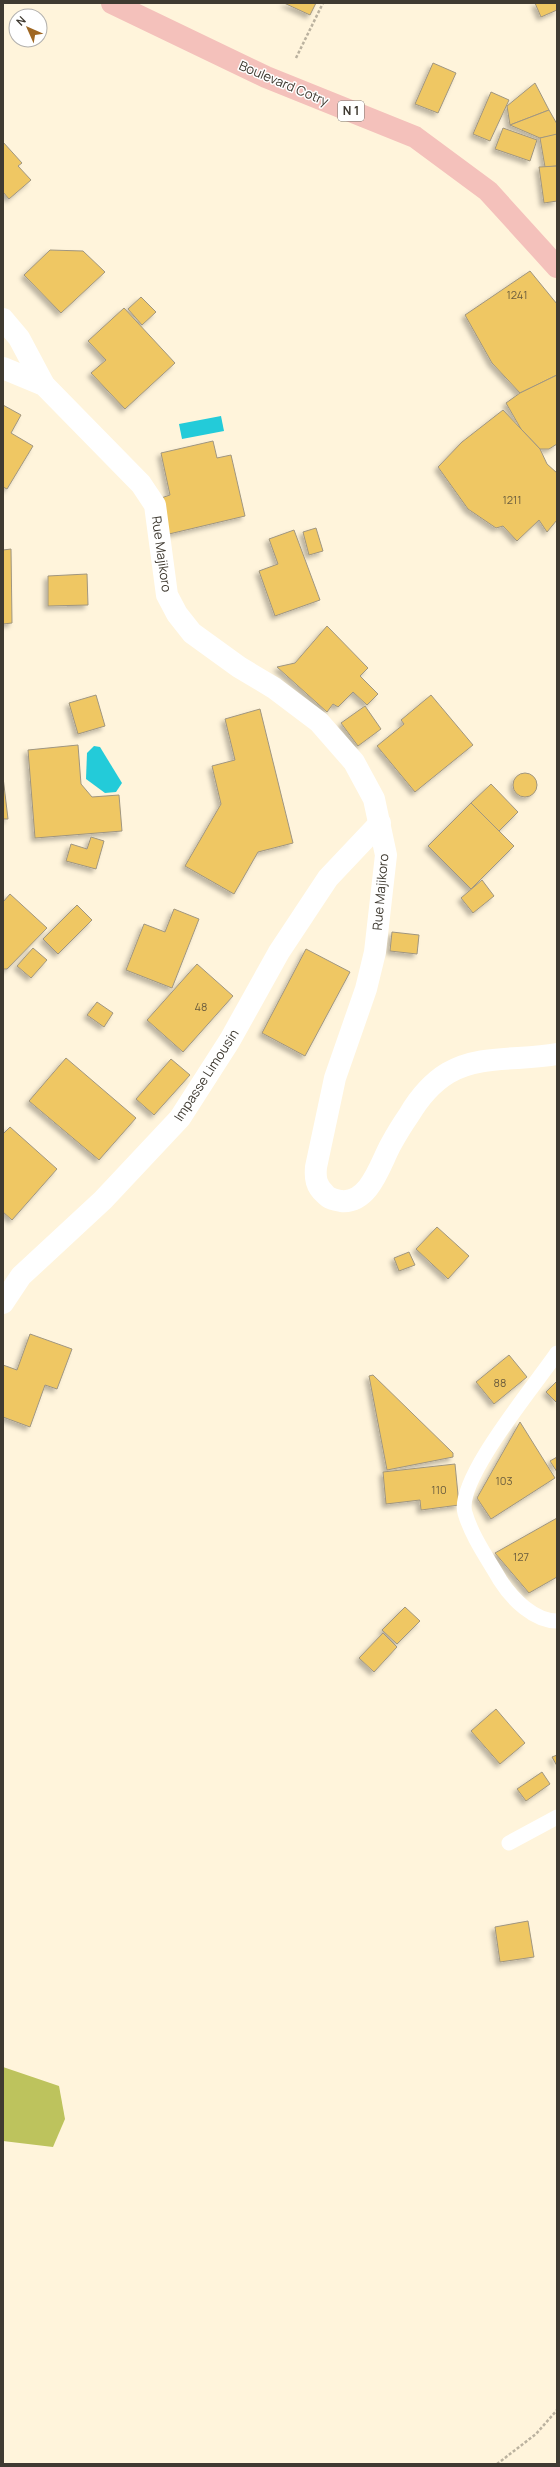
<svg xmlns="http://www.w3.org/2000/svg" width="560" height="2467" font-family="Manrope,sans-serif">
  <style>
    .forest { fill: #bdc35d }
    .water { fill: #23cbd9 }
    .building { fill: #efc764; stroke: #a09680; filter: url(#shadow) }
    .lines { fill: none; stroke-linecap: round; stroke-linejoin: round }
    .path { stroke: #bbb29f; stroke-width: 2.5; stroke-dasharray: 3 2; stroke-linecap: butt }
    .lane { stroke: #fff; stroke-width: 15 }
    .street { stroke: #fff; stroke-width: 22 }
    .primary { stroke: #f4c1bb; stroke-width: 22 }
    .labels { text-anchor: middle; stroke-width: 3; stroke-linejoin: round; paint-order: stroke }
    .number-label { font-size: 11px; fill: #6b5d3e }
    .shield { fill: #fff; stroke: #79756f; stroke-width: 1 }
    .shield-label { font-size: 12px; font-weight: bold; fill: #3f3a31 }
    .street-label { font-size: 13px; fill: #3f3a31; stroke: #fff }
  </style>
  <defs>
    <filter id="shadow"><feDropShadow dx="-3.5" dy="3.5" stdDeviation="2" flood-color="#0004"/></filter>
  </defs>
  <rect width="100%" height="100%" fill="#fff4db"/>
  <!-- forest -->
  <polygon class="forest" points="3,2067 59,2086 65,2119 53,2147 3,2141"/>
  <!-- water -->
  <g class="water">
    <polygon points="221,416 224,431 182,439 179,424"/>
    <polygon points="94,746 100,747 122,783 116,792 105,793 86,779 87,753"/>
  </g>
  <!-- building -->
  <g class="building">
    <polygon points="284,3 316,3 310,15"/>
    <polygon points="535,3 557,3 557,10 541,17"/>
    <polygon points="433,63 456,73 438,113 415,104"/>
    <polygon points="535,83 549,110 510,125 507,106"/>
    <polygon points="491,92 509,100 490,141 473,134"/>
    <polygon points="549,110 557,124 557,135 540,138 510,125"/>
    <polygon points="503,128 537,140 530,161 495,149"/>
    <polygon points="557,134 557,166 545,167 540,138"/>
    <polygon points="3,142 22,163 18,166 31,180 9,199 3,192"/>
    <polygon points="557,166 557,201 544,203 539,167"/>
    <polygon points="50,250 83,251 105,272 61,313 24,275"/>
    <polygon points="530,271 557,304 557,375 520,393 492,363 465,315"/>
    <polygon points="141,297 156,312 142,325 128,309"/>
    <polygon points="124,308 175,363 125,409 91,373 106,360 88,341"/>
    <polygon points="557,375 557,444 549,449 540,449 521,429 506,403 520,393"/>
    <polygon points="3,405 21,415 11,433 33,446 7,489 3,487"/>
    <polygon points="503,410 540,449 547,464 557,473 557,520 547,532 539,520 517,541 503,526 496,528 468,509 438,467 462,442"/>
    <polygon points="213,441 217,458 231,455 245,516 169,534 161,498 170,495 161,453"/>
    <polygon points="316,528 323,551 309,555 303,532"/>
    <polygon points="294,530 320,600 275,616 259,571 278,564 269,539"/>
    <polygon points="11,549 12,623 3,624 3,550"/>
    <polygon points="87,574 88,605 48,606 48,576"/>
    <polygon points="327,626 368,668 360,676 378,694 367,705 353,692 338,707 333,704 327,712 277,667 295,663"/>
    <polygon points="96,695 105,726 78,734 69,703"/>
    <polygon points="431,695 473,745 415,792 377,746 404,724 401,720"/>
    <polygon points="365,706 381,729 358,746 341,723"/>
    <polygon points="260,709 293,843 258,852 234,894 185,866 221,804 212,766 235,760 225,719"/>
    <polygon points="78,745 81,784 92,797 119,795 122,831 35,838 28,750"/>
    <circle cx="525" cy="785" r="12"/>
    <polygon points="3,777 8,819 3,819"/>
    <polygon points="491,784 518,812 499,831 471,803"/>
    <polygon points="471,803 514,846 471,889 428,846"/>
    <polygon points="91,837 104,841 96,869 66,861 71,844 87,849"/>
    <polygon points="482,880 494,896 473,913 461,898"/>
    <polygon points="10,894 47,928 7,969 3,969 3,902"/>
    <polygon points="77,905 92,920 58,954 43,939"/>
    <polygon points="174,909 199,919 172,988 126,970 144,924 165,932"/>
    <polygon points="392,932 419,935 417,954 390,951"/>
    <polygon points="33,948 47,960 31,978 17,966"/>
    <polygon points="306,949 350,972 305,1056 262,1033"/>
    <polygon points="197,964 233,996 183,1052 147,1020"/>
    <polygon points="97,1002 113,1013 104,1027 87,1015"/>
    <polygon points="66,1058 136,1118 99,1160 29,1101"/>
    <polygon points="171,1059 190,1075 154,1115 136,1099"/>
    <polygon points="10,1127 57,1169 12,1220 3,1212 3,1134"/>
    <polygon points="437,1227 469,1256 448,1279 416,1249"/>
    <polygon points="409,1252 415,1265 399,1271 394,1258"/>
    <polygon points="30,1334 72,1349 57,1389 45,1385 30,1427 3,1417 3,1365 17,1370"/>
    <polygon points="509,1355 527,1377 494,1404 476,1382"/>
    <polygon points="373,1375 453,1453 453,1457 387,1470 369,1376"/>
    <polygon points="557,1381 557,1403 546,1392"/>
    <polygon points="520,1422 555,1478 491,1519 477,1498"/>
    <polygon points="557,1457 557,1472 550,1461"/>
    <polygon points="455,1464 459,1505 421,1510 420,1500 386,1504 383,1472"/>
    <polygon points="557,1518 557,1577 529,1593 495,1553"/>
    <polygon points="405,1607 420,1621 397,1644 382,1630"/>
    <polygon points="383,1633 397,1647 374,1672 359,1658"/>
    <polygon points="496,1709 525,1743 500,1764 471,1731"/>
    <polygon points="557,1755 557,1766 552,1757"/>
    <polygon points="542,1772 550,1784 526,1801 517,1789"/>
    <polygon points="528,1921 534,1957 500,1962 495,1927"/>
  </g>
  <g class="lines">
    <!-- path -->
    <g class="path">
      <polyline points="296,58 323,3"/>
      <polyline points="497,2464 536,2434 557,2410"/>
    </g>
    <!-- lane -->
    <g class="lane">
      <path d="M557 1353C537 1383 455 1480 465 1513 472 1537 488 1559 500 1580 512 1599 534 1621 557 1621"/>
      <polyline points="509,1843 557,1817"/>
    </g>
    <!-- street -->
    <g class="street">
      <polyline points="3,319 19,338 44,385"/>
      <path d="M3 368 44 385 141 484 155 505 167 595 177 614 192 633 239 667 274 688 319 722 354 762 374 799 386 855 375 952 366 989 335 1078 316 1167C315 1178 316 1186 325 1194 329 1199 335 1200 341 1201 369 1204 380 1165 390 1146 396 1135 402 1125 409 1115 419 1098 430 1084 448 1073 480 1054 521 1061 557 1054"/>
      <polyline points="3,1303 21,1276 103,1200 180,1118 230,1040 279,952 328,878 380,823"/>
    </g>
    <!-- primary -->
    <polyline class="primary" points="112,3 266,77 415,137 488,191 557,267"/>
  </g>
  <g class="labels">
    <!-- number labels -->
    <g class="number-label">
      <text x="517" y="299">1241</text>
      <text x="512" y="504">1211</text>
      <text x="201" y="1011">48</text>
      <text x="500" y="1387">88</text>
      <text x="504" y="1485">103</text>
      <text x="439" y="1494">110</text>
      <text x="521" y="1561">127</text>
    </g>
    <!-- shield labels -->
    <rect class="shield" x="338" y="101" width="26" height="20" rx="3"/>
    <g class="shield-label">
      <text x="351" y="115">N 1</text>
    </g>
    <!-- street labels -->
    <g class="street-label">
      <text transform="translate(284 83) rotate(23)" y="5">Boulevard Cotry</text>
      <text transform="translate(162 554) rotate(82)" y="5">Rue Majikoro</text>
      <text transform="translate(380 892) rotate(-85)" y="5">Rue Majikoro</text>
      <text transform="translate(206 1075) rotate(-57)" y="5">Impasse Limousin</text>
    </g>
  </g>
  <!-- border -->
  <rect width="560" height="2467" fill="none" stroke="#3f3a31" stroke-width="8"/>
  <!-- north arrow -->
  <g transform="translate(28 28) rotate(315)"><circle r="19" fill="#ffffff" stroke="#b2b0ad"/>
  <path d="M0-3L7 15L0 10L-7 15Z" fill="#9f6723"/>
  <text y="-6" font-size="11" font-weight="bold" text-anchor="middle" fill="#3f3a31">N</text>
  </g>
</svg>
